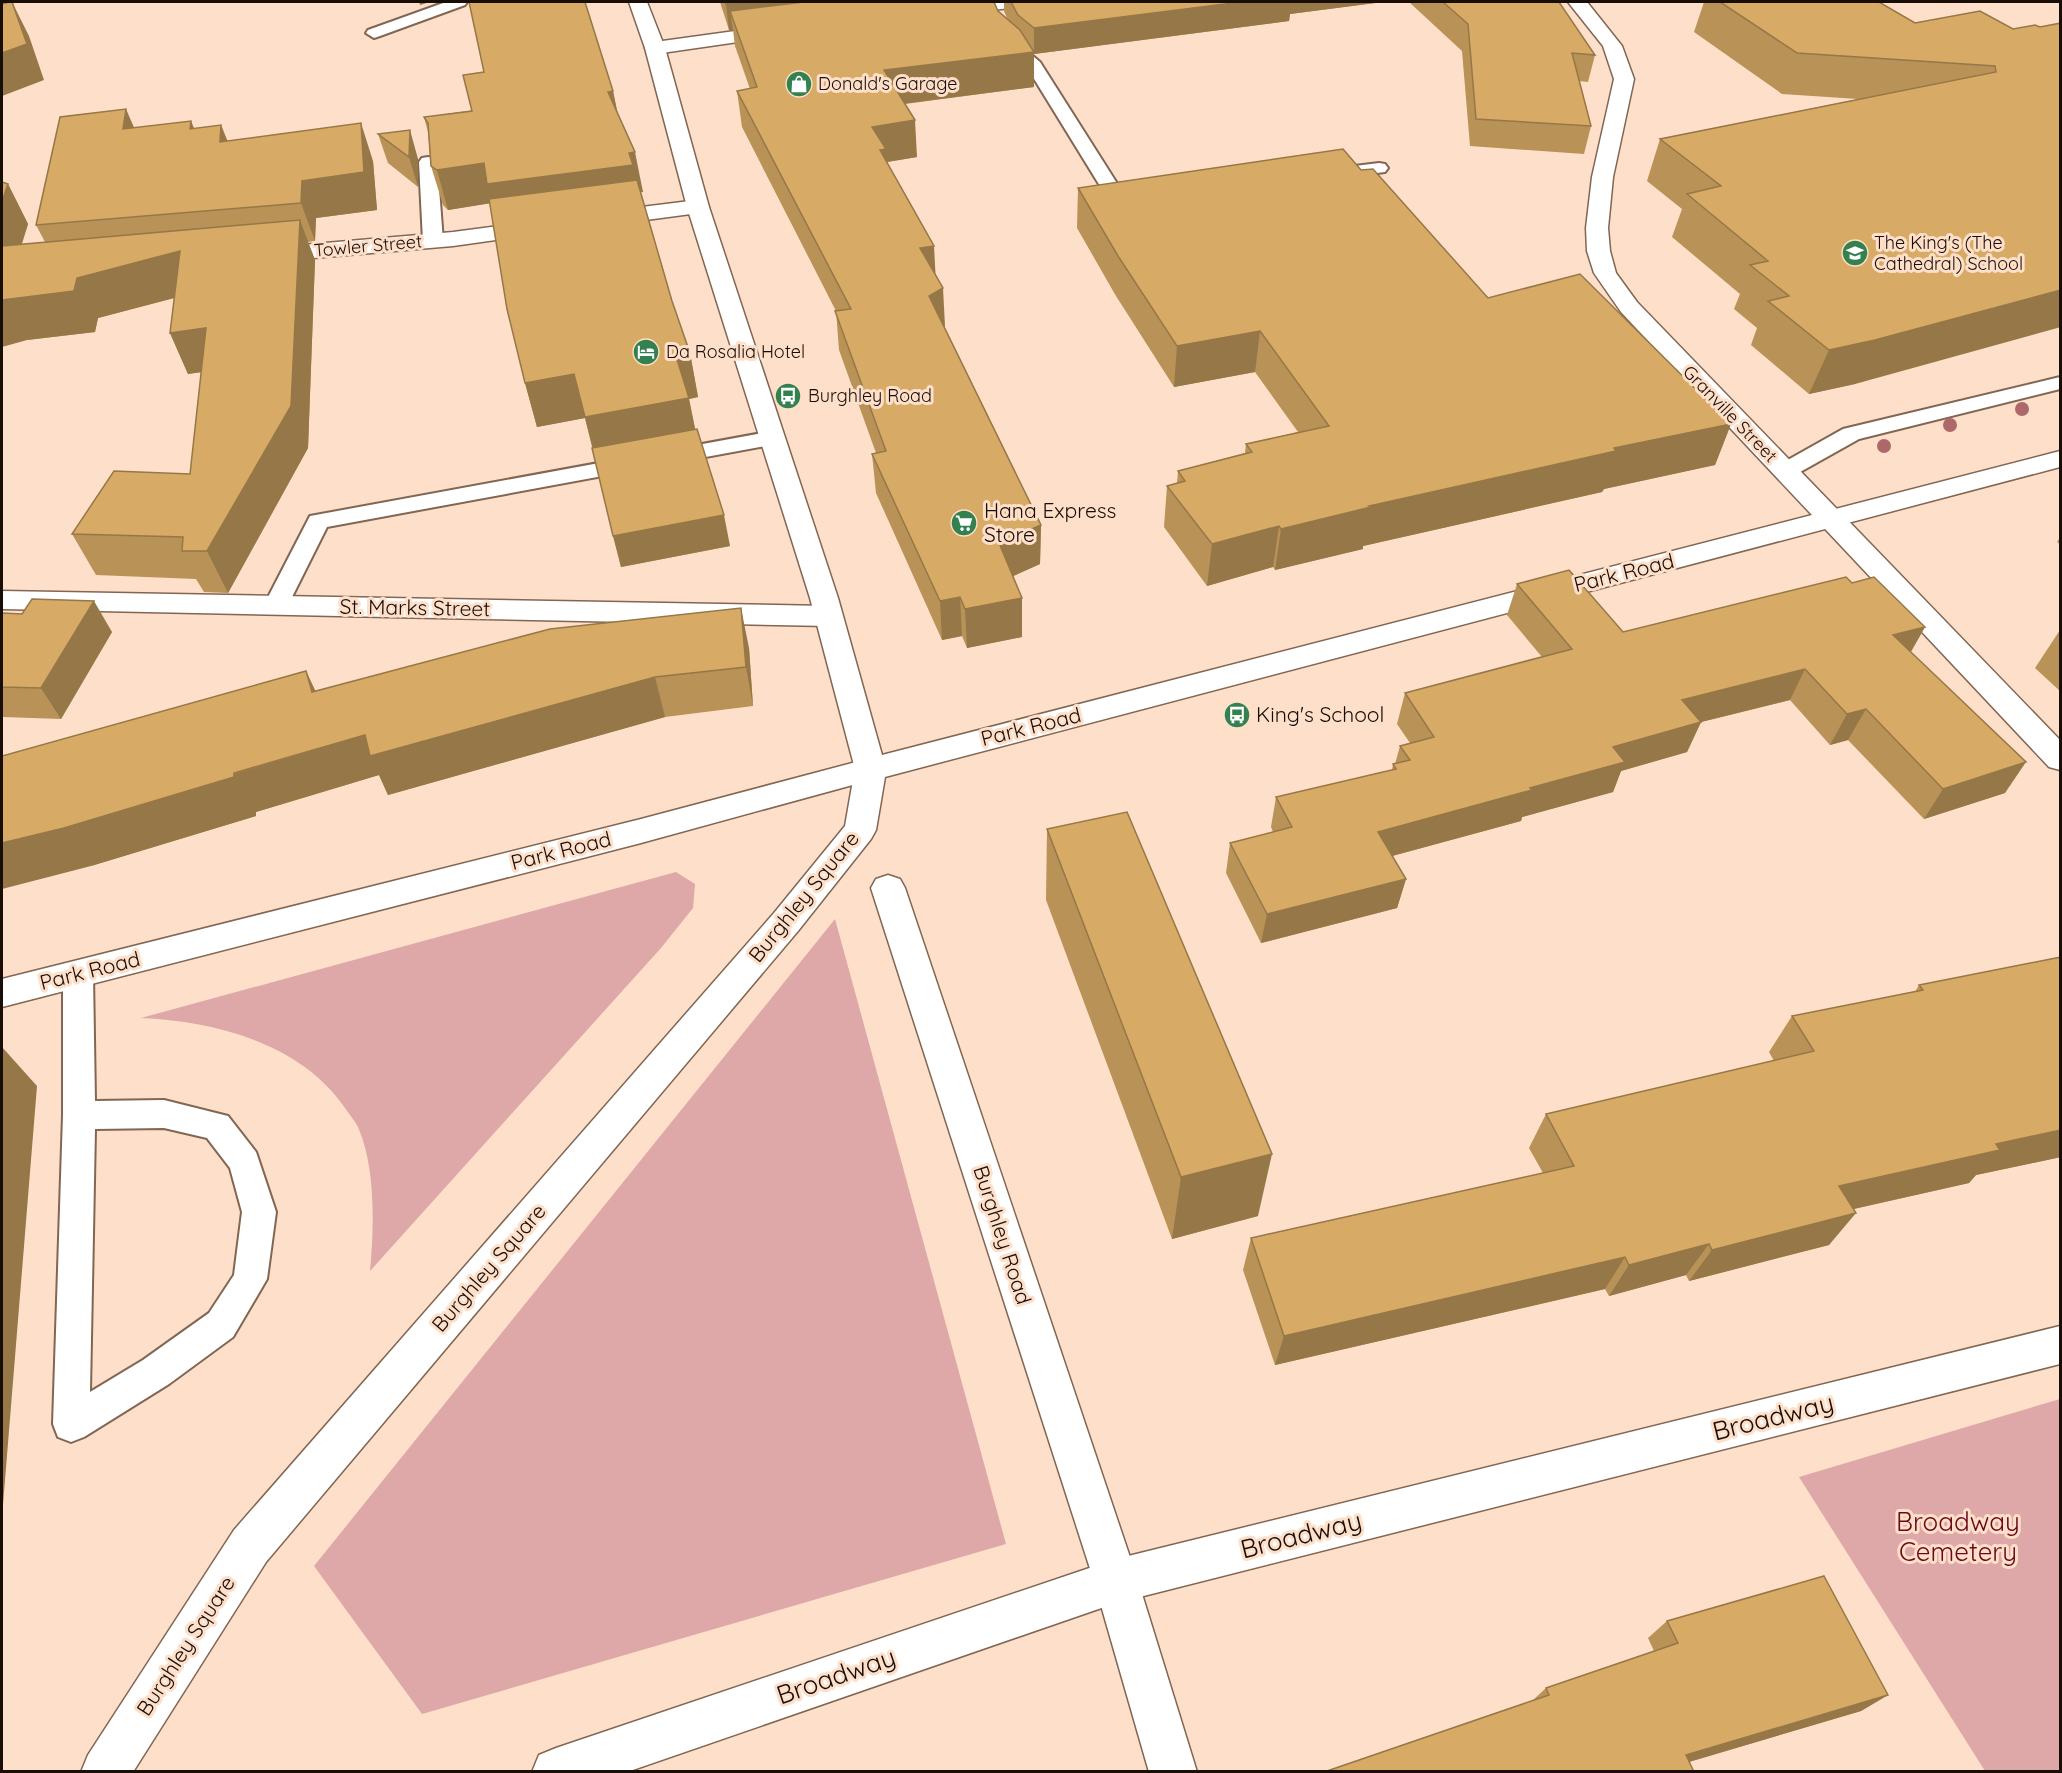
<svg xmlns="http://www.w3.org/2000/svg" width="2062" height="1773" font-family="Quicksand,sans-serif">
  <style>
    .green { fill: #dfa8a8 }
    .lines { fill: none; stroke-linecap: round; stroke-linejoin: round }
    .lane-casing { stroke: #816653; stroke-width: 4 }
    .street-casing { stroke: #816653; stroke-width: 3 }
    .secondary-casing { stroke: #816653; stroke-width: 3 }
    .lane { fill: #fff; fill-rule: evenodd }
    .street { fill: #fff; fill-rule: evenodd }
    .secondary { fill: #fff; fill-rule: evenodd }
    .tree { fill: #ae6869 }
    .wall { fill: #b99257 }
    .shaded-wall { fill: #967747 }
    .building { fill: #d7aa65; stroke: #967747; stroke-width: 1.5 }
    .labels { text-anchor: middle; stroke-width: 6; stroke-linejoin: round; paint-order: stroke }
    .far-poi-label { font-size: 18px; fill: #180e07; stroke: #fedfc9; text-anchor: start }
    .far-street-label { font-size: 18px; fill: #180e07; stroke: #fedfc9 }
    .poi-label { font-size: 21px; fill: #180e07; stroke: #fedfc9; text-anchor: start }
    .street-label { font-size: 21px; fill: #180e07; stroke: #fedfc9 }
    .near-street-label { font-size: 26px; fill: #180e07; stroke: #fedfc9 }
    .near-park-label { font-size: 26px; fill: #6d061b; stroke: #fedfc9 }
  </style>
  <rect width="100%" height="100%" fill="#fedfc9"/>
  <!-- green -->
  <g class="green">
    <path d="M676 872 695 884 693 908 661 948 370 1271C374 1228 376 1168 358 1127 355 1121 349 1114 345 1108 302 1044 215 1021 141 1018Z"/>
    <polygon points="835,919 1006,1544 422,1714 314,1566"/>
    <polygon points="2060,1399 2060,1771 1985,1771 1799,1477"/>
  </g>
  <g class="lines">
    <defs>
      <g id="lane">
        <polygon points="446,2 467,2 465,5 380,36 374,38 366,33 368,30"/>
        <polygon points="1006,34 1012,36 1016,42 1040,62 1125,196 1143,196 1145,200 1143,204 1120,209 1113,207 1028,69 1003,48 998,39"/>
        <polygon points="428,157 434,158 437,162 443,241 440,245 426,245 423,241 419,162 422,158"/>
        <polygon points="1379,163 1385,164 1388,168 1385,172 1322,180 1316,179 1313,175 1316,171 1322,170"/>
        <polygon points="2060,377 2060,389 1859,439 1793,476 1785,478 1777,476 1774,471 1777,466 1843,429"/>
        <polygon points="773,431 781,433 784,438 781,443 327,527 285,611 276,613 267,611 264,605 310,516"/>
        <path d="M78 962 89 965 93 974 95 1101 164 1100 228 1116 256 1152 276 1212 267 1279 233 1337 169 1384 84 1437 71 1442 58 1437 53 1424 63 1115V974L67 965ZM164 1128 207 1138 230 1168 242 1212 234 1275 209 1313 143 1360 90 1392 95 1129Z"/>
      </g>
      <g id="street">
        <polygon points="966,2 1019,2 1016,6 1010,8 949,15 942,13 940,9 942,5"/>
        <polygon points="1568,2 1587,2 1622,46 1634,79 1613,177 1608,228 1610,251 1616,273 1637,302 2060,740 2060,770 2049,767 1621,312 1594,273 1587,251 1586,228 1592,177 1614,79 1603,46"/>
        <polygon points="779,25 786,27 788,31 786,35 655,54 648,52 645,48 648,44 655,42"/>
        <polygon points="698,200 706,202 709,207 706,212 601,226 593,224 590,219 593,214 601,212"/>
        <polygon points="538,221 546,223 549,228 546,233 453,246 267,262 259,260 256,255 259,250 267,248 453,232"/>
        <polygon points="2,591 828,606 838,609 842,616 838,623 828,626 2,609"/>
        <polygon points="871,758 882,761 887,769 882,777 641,843 2,1007 2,979 641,819"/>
        <polygon points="888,875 900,879 905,888 1138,1581 1197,1772 1149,1772 1094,1581 871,888 876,879"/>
      </g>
      <g id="secondary">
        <polygon points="629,2 647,2 665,48 709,207 838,598 882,755 2060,451 2060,467 885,777 876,830 871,839 798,931 266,1562 133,1772 81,1772 88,1755 234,1530 774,913 845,826 855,769 810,598 687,207 645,48"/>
        <polygon points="2060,1326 2060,1364 1116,1603 627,1772 532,1772 539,1755 556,1748 1116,1559"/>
      </g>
    </defs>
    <!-- lane casing -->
    <use href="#lane" class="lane-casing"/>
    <!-- street casing -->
    <use href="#street" class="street-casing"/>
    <!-- secondary casing -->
    <use href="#secondary" class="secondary-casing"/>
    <!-- lane -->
    <use href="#lane" class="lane"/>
    <!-- street -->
    <use href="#street" class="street"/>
    <!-- secondary -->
    <use href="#secondary" class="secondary"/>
  </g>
  <!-- trees -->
  <g class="tree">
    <circle cx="2022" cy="409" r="7"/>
    <circle cx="1950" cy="425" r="7"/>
    <circle cx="1884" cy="446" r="7"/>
  </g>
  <!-- wall -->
  <g class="wall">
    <polygon points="720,2 994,2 998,11 1007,18 1004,11 1004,2 1383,2 1290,14 1289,21 1034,54 1034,87 905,104 917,157 887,162 887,163 935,274 944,326 1041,525 1040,564 1013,576 1022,637 967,648 962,636 942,640 876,493 872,454 876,453 839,350 836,311 742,127 737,91 750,89 735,46 733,30 729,30"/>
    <polygon points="1409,2 1559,2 1595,55 1588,82 1579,81 1591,126 1584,154 1470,146 1462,51"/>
    <polygon points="1704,2 1879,2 1915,23 2013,29 2035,25 1855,384 1809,394 1751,345 1757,328 1734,309 1740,294 1672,237 1682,209 1647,181 1660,139 1858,99 1782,94 1694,32"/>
    <polygon points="613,91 617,112 643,192 641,192 672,301 690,353 698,397 689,399 695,429 730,546 621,567 585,418 537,427 525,383 490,203 448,210 443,205 431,166 428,132 424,117"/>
    <polygon points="191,121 194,129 221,125 227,141 373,161 377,210 316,218 315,241 308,242 315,260 308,448 228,593 204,592 196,579 96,575 72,534 190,474 201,372 188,374 170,333 174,298 98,318 95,332 27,340 8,184 28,224 22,244 45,242 36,225 134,128"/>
    <polygon points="378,134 418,159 418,187 388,163"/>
    <polygon points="1361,170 1488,298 1731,424 1715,465 1604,489 1602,492 1363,546 1363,549 1275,570 1273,567 1207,586 1164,527 1167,486 1177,483 1178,471 1245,453 1246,444 1298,432 1255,372 1174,387 1116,296 1077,228 1078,188"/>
    <polygon points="2061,536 2061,545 2057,542"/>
    <polygon points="1852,583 1925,627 1911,652 2005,793 1924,819 1848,740 1830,745 1790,700 1701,722 1687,752 1621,771 1613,792 1522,817 1521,821 1392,856 1406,879 1397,908 1261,943 1226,873 1230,843 1273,832 1271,827 1276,797 1392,770 1393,764 1395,764 1400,746 1410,743 1397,724 1405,693 1542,657 1507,615 1517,584 1623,632"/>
    <polygon points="2,613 112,632 61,719 3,717 2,714"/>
    <polygon points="2060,630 2061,630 2061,692 2035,668"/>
    <polygon points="749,648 753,706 665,717 388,795 379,775 256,812 256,816 91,866 316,691"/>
    <polygon points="1047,829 1258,1216 1172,1239 1046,900"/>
    <polygon points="2061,957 2061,1157 1976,1175 1969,1183 1854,1209 1829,1245 1689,1281 1686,1275 1609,1296 1605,1289 1275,1365 1243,1270 1251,1238 1543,1173 1529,1148 1546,1114 1774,1061 1769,1052 1792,1016 1915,992 1919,985"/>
    <polygon points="1667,1621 1888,1695 1861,1711 1689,1762 1532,1701 1546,1688 1654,1651 1648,1638"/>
  </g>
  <!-- shaded-wall -->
  <g class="shaded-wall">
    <polygon points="12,2 29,36 44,80 2,96 2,53"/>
    <polygon points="419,2 430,2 420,5"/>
    <polygon points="746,2 957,2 730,11 733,30 729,30 726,4"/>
    <polygon points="1241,2 1383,2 1290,14 1289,21 1034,54 1034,87 886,106 884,70 1034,52 1034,28"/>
    <polygon points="613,91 621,129 608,92"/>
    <polygon points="126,109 142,146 123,129"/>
    <polygon points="915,120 917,157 887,162 888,186 872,127"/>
    <polygon points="191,121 206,158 190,129"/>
    <polygon points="361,123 373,161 377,210 316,218 315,241 301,203 302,181"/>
    <polygon points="221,125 236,162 220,142"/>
    <polygon points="410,130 418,159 418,187 409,157"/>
    <polygon points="635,152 643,192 492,203 448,210 437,170 484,163"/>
    <polygon points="8,184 28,224 14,267 2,270 2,202"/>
    <polygon points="300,220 315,260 308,448 228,593 207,551"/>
    <polygon points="934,246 936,283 920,248"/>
    <polygon points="180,251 197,292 98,318 95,332 27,340 2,347 2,300 77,278"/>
    <polygon points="943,288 945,326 932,334 929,296"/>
    <polygon points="2061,290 2061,327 1855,384 1809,394 1829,350"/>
    <polygon points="206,328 224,369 188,374 170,333"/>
    <polygon points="1260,331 1255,372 1174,387 1177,346"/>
    <polygon points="690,353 698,397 689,399 698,443 596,461 585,418 537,427 525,383"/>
    <polygon points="1731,424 1715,465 1604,489 1602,492 1363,546 1363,549 1275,570 1281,529 1369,506 1614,448"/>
    <polygon points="724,515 730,546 621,567 613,536"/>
    <polygon points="1041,525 1040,564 1000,582 999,543"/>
    <polygon points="1279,526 1273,567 1207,586 1212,544"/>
    <polygon points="960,597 962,636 942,640 940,601"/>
    <polygon points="1022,598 1022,637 967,648 965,609"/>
    <polygon points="94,601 112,632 61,719 41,688"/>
    <polygon points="741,608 749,648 753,706 746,667"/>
    <polygon points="1925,627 1907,658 1893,635"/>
    <polygon points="1805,669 1790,700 1701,722 1687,752 1621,771 1613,792 1522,817 1521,821 1370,862 1378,832 1530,788 1613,747 1682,700"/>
    <polygon points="306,671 325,711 312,692"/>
    <polygon points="655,677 665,717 388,795 379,775 256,812 256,816 91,866 2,889 2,843 365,735"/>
    <polygon points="1866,709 1848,740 1830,745 1847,714"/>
    <polygon points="2026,762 2005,793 1924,819 1943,789"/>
    <polygon points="1406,879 1397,908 1261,943 1267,914"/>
    <polygon points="2,1047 37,1086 2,1517"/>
    <polygon points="2061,1130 2061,1157 1976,1175 1969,1183 1813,1218 1839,1186 1996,1144"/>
    <polygon points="1272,1154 1258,1216 1172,1239 1181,1177"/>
    <polygon points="1856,1213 1829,1245 1689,1281 1712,1250"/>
    <polygon points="1709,1244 1686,1275 1609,1296 1629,1265"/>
    <polygon points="1625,1257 1605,1289 1275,1365 1284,1336"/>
    <polygon points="1888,1695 1861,1711 1665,1769 1686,1755"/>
  </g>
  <!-- building -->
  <g class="building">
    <polygon points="9,2 12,2 27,44 2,53 2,4"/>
    <polygon points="469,2 585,2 613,91 608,92 635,152 629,153 633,165 487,184 484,163 437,170 431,166 428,123 424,117 472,111 463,75 484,72"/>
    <polygon points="725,2 746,2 726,4"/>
    <polygon points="804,2 994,2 998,11 1020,30 1034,52 884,70 915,120 872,127 886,149 880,150 934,246 920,248 943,288 929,296 1041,525 999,543 1022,598 965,609 960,597 940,601 872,454 886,451 835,311 851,309 737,91 757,87 730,11"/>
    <polygon points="1011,2 1241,2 1034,28 1018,15"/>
    <polygon points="1443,2 1559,2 1595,55 1572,53 1591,126 1476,119 1468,24"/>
    <polygon points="1720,2 1879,2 1915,23 1980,11 2013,29 2035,25 2040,27 2061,23 2061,290 1875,340 1829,350 1768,301 1789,296 1750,265 1768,261 1687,194 1721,186 1660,139 1996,72 1995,66 1797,53"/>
    <polygon points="126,109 123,129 191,121 190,129 221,125 220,142 361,123 364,172 302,181 301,203 36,225 60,117"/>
    <polygon points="410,130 409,157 378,134"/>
    <polygon points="1343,149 1361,170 1373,169 1488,298 1580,274 1731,424 1614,448 1616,451 1369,506 1371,507 1281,529 1279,526 1212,544 1167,486 1185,481 1178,471 1252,452 1246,444 1329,426 1260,331 1177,346 1118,256 1078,188"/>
    <polygon points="637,180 672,301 690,353 676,356 689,398 585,417 574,374 525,383 507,309 489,199"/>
    <polygon points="2,182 8,184 2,202"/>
    <polygon points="300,220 291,406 207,551 182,551 183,537 72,534 114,471 190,474 206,328 170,333 180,251 77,278 74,291 2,300 2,246"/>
    <polygon points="697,429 724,515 613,536 592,448"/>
    <polygon points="1569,570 1623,632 1846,577 1852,583 1874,577 1925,627 1893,635 2026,762 1943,789 1866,709 1847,714 1805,669 1682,700 1701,722 1613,747 1625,762 1530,788 1532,790 1378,832 1406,879 1267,914 1230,843 1292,827 1276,797 1396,769 1393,764 1410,760 1400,746 1434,737 1405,693 1572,649 1517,584"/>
    <polygon points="32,599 94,601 41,688 2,687 2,613 22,614"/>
    <polygon points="741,608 746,667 655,677 370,756 365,735 234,773 234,777 64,828 2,843 2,756 306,671 312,692 550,629"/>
    <polygon points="1127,812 1272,1154 1181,1177 1047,829"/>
    <polygon points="2061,957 2061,1130 1996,1144 2000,1150 1839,1186 1856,1213 1712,1250 1709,1244 1629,1265 1625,1257 1284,1336 1251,1238 1574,1166 1546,1114 1814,1051 1792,1016 1923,990 1919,985"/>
    <polygon points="1824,1576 1888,1695 1686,1755 1694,1772 1324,1772 1549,1695 1546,1688 1678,1643 1667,1621"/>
  </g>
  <!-- icons -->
  <defs>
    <symbol id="shop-disc" viewBox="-11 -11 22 22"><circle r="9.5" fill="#348150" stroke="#fedfc9"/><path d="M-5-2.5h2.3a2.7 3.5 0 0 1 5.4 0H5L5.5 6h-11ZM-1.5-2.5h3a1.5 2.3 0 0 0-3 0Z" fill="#fff"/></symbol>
    <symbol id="school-disc" viewBox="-11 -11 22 22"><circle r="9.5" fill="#348150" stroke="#fedfc9"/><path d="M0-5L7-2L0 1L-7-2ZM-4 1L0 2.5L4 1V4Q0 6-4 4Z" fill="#fff"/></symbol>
    <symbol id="hotel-disc" viewBox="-11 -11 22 22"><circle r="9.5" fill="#348150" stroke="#fedfc9"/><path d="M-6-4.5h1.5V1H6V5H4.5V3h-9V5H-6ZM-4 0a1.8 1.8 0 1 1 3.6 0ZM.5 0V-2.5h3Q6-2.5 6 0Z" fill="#fff"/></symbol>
    <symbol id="bus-disc" viewBox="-11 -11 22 22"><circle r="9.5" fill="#348150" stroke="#fedfc9"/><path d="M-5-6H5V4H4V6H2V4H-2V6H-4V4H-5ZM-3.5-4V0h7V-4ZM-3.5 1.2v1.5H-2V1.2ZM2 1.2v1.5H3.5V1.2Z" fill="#fff"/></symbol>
    <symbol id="supermarket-disc" viewBox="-11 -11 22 22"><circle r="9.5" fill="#348150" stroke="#fedfc9"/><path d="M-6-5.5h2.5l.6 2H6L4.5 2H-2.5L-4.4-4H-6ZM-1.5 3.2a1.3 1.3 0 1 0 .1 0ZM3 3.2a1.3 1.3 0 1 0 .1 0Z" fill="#fff"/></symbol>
  </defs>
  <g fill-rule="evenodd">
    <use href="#shop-disc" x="784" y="69" width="30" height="30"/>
    <use href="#school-disc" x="1840" y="238" width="30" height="30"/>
    <use href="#hotel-disc" x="631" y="337" width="30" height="30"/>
    <use href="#bus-disc" x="773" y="381" width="30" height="30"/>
    <use href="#supermarket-disc" x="949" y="508" width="30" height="30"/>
    <use href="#bus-disc" x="1222" y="700" width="30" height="30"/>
  </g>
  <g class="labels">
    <!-- far-poi labels -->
    <g class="far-poi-label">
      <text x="818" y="90">Donald's Garage</text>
      <text x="1874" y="249">The King's (The<tspan x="1874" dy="21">Cathedral) School</tspan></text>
      <text x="666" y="358">Da Rosalia Hotel</text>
      <text x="808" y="402">Burghley Road</text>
    </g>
    <!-- far-street labels -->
    <g class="far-street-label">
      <text transform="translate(368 246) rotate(-5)" y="6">Towler Street</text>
      <text transform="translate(1730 414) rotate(46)" y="6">Granville Street</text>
    </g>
    <!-- poi labels -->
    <g class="poi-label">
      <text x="984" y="518">Hana Express<tspan x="984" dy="24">Store</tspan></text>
      <text x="1256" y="722">King's School</text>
    </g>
    <!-- street labels -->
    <g class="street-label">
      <text transform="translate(1624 573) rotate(-14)" y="7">Park Road</text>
      <text transform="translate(415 608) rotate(1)" y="7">St. Marks Street</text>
      <text transform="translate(1031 727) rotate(-14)" y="7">Park Road</text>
      <text transform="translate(561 851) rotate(-14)" y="7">Park Road</text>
      <text transform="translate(804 897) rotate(-51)" y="7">Burghley Square</text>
      <text transform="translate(90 971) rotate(-14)" y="7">Park Road</text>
      <text transform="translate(1002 1235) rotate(72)" y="7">Burghley Road</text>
      <text transform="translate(489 1268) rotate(-49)" y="7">Burghley Square</text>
      <text transform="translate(186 1646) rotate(-57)" y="7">Burghley Square</text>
    </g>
    <!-- near-street labels -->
    <g class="near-street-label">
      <text transform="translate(1773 1417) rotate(-14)" y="9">Broadway</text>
      <text transform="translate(1301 1535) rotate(-14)" y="9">Broadway</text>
      <text transform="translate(836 1676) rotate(-19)" y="9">Broadway</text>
    </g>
    <!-- near-park labels -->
    <g class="near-park-label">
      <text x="1958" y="1531">Broadway<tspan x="1958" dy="30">Cemetery</tspan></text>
    </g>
  </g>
  <!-- border -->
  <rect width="2062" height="1773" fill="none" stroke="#180e07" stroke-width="6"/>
</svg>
